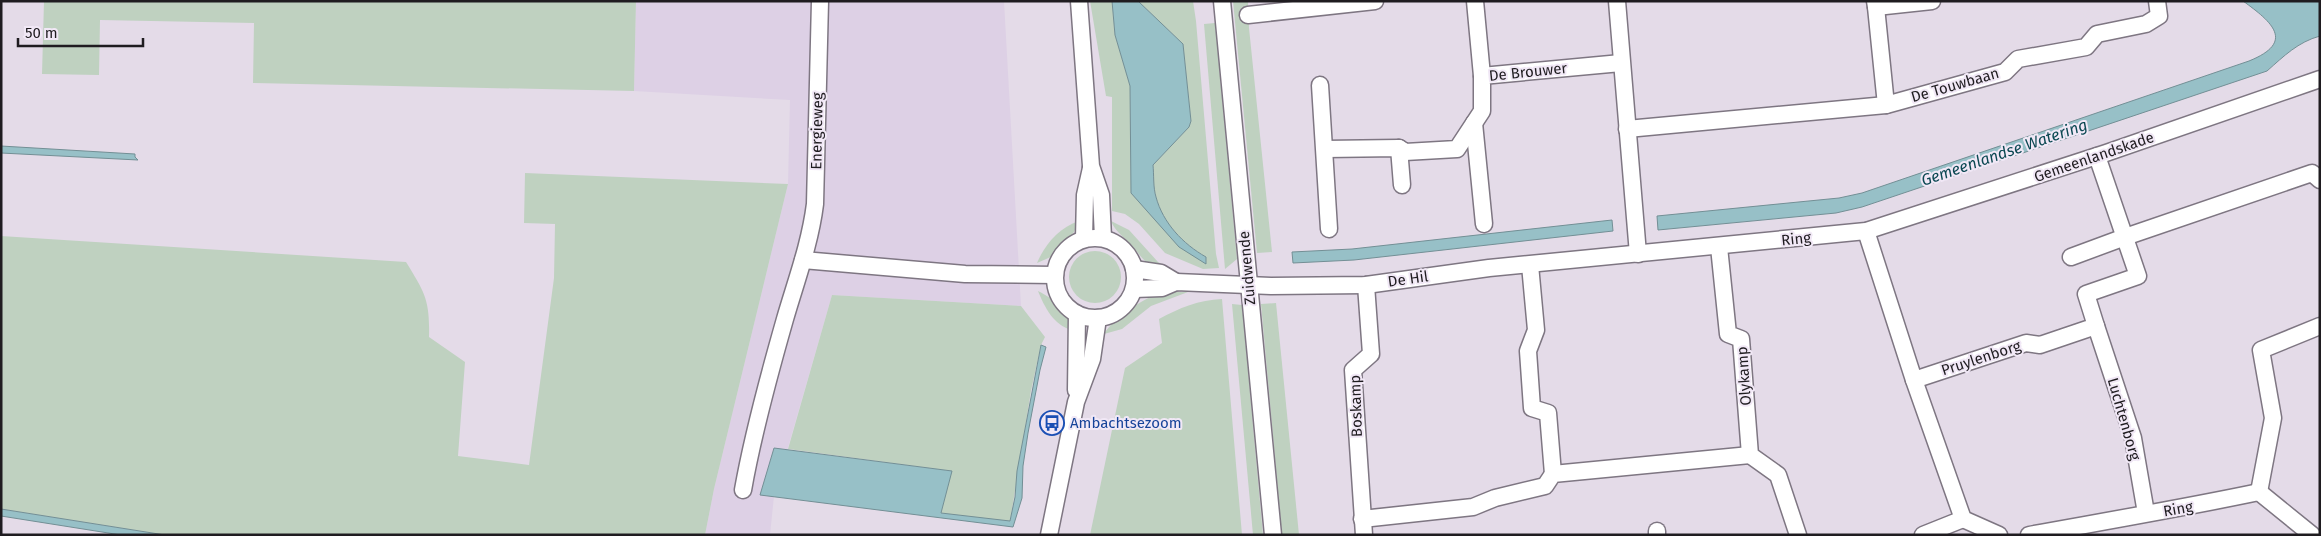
<svg xmlns="http://www.w3.org/2000/svg" width="2321" height="536" font-family="'Fira Sans',sans-serif">
  <style>
    .built { fill: #ddd0e5 }
    .green { fill: #bfd1c0 }
    .water { fill: #97c0c7; stroke: #738f95 }
    .lines { fill: none; stroke-linecap: round; stroke-linejoin: round }
    .minor-casing { stroke: #7e7682; stroke-width: 19 }
    .minor { stroke: #fff; stroke-width: 16 }
    .labels { text-anchor: middle; stroke-width: 4; stroke-linejoin: round; paint-order: stroke }
    .street-label { font-size: 15px; fill: #1f1c20; stroke: #f1e8f6 }
    .transit-label { font-size: 15px; fill: #164399; stroke: #f1e8f6; text-anchor: start }
    .water-label { font-size: 16px; font-style: italic; fill: #0b4852; stroke: #f1e8f6 }
  </style>
  <rect width="100%" height="100%" fill="#e4dbe8"/>
  <!-- built -->
  <polygon class="built" points="636,1 1004,1 1021,306 832,295 774,496 770,535 705,535 714,489 788,184 790,100 634,91"/>
  <!-- green -->
  <g class="green">
    <polygon points="44,1 636,1 634,91 253,83 254,23 100,20 99,75 42,74"/>
    <path d="M1090 1H1112L1115 35 1130 86 1131 193 1206 263V257C1183 244 1163 223 1156 197 1153 187 1154 175 1153 165L1189 127 1191 121 1183 44 1138 1H1193L1196 21 1216 254 1219 268 1203 269 1165 253 1139 224 1125 214 1112 211V97L1106 96Z"/>
    <polygon points="1233,1 1248,1 1249,28 1272,252 1257,253"/>
    <polygon points="1215,23 1237,259 1225,269 1204,24"/>
    <path d="M525 173 788 184 714 489 705 535H165L1 509V236L406 262C425 293 430 300 429 337L465 362 458 456 529 465 554 278 555 224 524 223Z"/>
    <path d="M1079 221 1074 232 1053 256 1037 263C1045 244 1059 228 1079 221Z"/>
    <path d="M1111 221 1129 230 1158 262 1174 271C1144 267 1148 263 1129 243 1122 235 1115 231 1111 221Z"/>
    <circle cx="1095" cy="277" r="26"/>
    <path d="M1038 291C1054 299 1069 311 1071 330 1053 324 1045 308 1038 291Z"/>
    <path d="M1160 292H1188L1151 306 1122 329 1104 334C1114 317 1143 300 1160 292Z"/>
    <polygon points="832,295 1021,306 1045,337 1041,345 1031,391 1010,522 941,513 951,471 788,449"/>
    <path d="M1222 299 1242 535H1090L1125 368 1162 343 1159 319C1179 308 1199 300 1222 299Z"/>
    <polygon points="1276,303 1299,535 1282,535 1261,304"/>
    <polygon points="1232,304 1242,305 1263,535 1253,535"/>
  </g>
  <!-- water -->
  <g class="water">
    <path d="M1112 1H1138L1183 44 1191 121 1189 127 1153 165C1154 175 1153 187 1156 197 1163 223 1183 244 1206 257V264L1179 247 1131 193 1130 86 1115 35Z"/>
    <path d="M2243 1H2320V36C2298 42 2284 56 2267 71L1862 207 1836 213 1658 230 1657 216 1839 198 1862 193 2249 61C2296 42 2272 22 2243 1Z"/>
    <polygon points="1,146 135,154 135,157 138,160 1,153"/>
    <polygon points="1612,220 1613,231 1354,260 1293,263 1292,252 1352,249"/>
    <polygon points="1041,345 1046,347 1040,370 1028,433 1023,466 1022,498 1013,527 760,495 774,448 952,471 941,513 1010,521 1015,497 1017,471"/>
    <polygon points="1,509 165,535 121,535 1,516"/>
  </g>
  <g class="lines">
    <defs>
      <g id="minor">
        <polyline points="1079,1 1091,166 1101,195 1103,238"/>
        <polyline points="1222,1 1273,535"/>
        <polyline points="1475,1 1482,76"/>
        <polyline points="1617,1 1638,254"/>
        <polyline points="1875,1 1876,7 1932,1"/>
        <polyline points="1876,7 1886,105"/>
        <polyline points="1248,15 1375,1"/>
        <polyline points="1320,85 1329,229"/>
        <polyline points="1474,123 1484,224"/>
        <polyline points="1627,129 1886,105 2005,72 2018,59 2086,47 2097,34 2146,24 2159,16 2157,1"/>
        <polyline points="1399,148 1402,185"/>
        <polyline points="1325,149 1399,148 1405,152 1457,149 1482,111 1482,76 1621,63"/>
        <polyline points="1866,231 1914,380 1963,519 1999,535"/>
        <circle cx="1095" cy="278" r="40"/>
        <polyline points="1084,239 1085,195 1091,168"/>
        <polyline points="1719,247 1728,334 1741,339 1750,455 1778,475 1798,535"/>
        <polyline points="2071,257 2125,237 2312,173 2320,180"/>
        <polyline points="803,260 965,274 1055,275"/>
        <polyline points="1530,265 1536,330 1528,351 1532,408 1548,413 1553,474"/>
        <polyline points="1134,269 1161,273 1176,282"/>
        <polyline points="1134,289 1162,288 1176,282 1271,286 1366,285 1489,268 1866,231 2106,153 2320,79"/>
        <polyline points="2096,326 2133,438 2146,513"/>
        <polyline points="1914,380 2026,343 2040,345 2096,326 2086,294 2138,276 2097,156"/>
        <polyline points="1076,390 1077,314"/>
        <path d="M743 490C753 433 769 375 785 319 796 281 810 244 815 204L820 1"/>
        <polyline points="2259,492 2273,418 2261,350 2320,326"/>
        <polyline points="1362,519 1473,507 1495,498 1545,486 1553,474 1750,455"/>
        <polyline points="1657,531 1657,535"/>
        <polyline points="1049,535 1076,402 1092,359 1098,318"/>
        <polyline points="1364,535 1353,370 1371,354 1366,285"/>
        <polyline points="1923,535 1963,519"/>
        <path d="M2029 535C2106 521 2183 508 2259 492L2312 535"/>
      </g>
    </defs>
    <!-- minor casing -->
    <use href="#minor" class="minor-casing"/>
    <!-- minor -->
    <use href="#minor" class="minor"/>
  </g>
  <!-- icons -->
  <defs>
    <symbol id="bus-ring" viewBox="-11 -11 22 22"><circle r="9.5" fill="#f1e8f6" stroke="#1a4fb4" stroke-width="1.5"/><path d="M-5-6H5V4H4V6H2V4H-2V6H-4V4H-5ZM-3.5-4V0h7V-4ZM-3.5 1.2v1.5H-2V1.2ZM2 1.2v1.5H3.5V1.2Z" fill="#1a4fb4"/></symbol>
  </defs>
  <g fill-rule="evenodd">
    <use href="#bus-ring" x="1038" y="409" width="28" height="28"/>
  </g>
  <g class="labels">
    <!-- street labels -->
    <g class="street-label">
      <text transform="translate(1528 72) rotate(-6)" y="5">De Brouwer</text>
      <text transform="translate(1955 85) rotate(-16)" y="5">De Touwbaan</text>
      <text transform="translate(817 131) rotate(-89)" y="5">Energieweg</text>
      <text transform="translate(2094 157) rotate(-19)" y="5">Gemeenlandskade</text>
      <text transform="translate(1796 239) rotate(-6)" y="5">Ring</text>
      <text transform="translate(1247 268) rotate(-95)" y="5">Zuidwende</text>
      <text transform="translate(1408 279) rotate(-8)" y="5">De Hil</text>
      <text transform="translate(1981 358) rotate(-18)" y="5">Pruylenborg</text>
      <text transform="translate(1744 376) rotate(-94)" y="5">Olykamp</text>
      <text transform="translate(1356 406) rotate(-92)" y="5">Boskamp</text>
      <text transform="translate(2124 419) rotate(74)" y="5">Luchtenborg</text>
      <text transform="translate(2178 509) rotate(-10)" y="5">Ring</text>
    </g>
    <!-- transit labels -->
    <g class="transit-label">
      <text x="1070" y="428">Ambachtsezoom</text>
    </g>
    <!-- water labels -->
    <g class="water-label">
      <text transform="translate(2004 152) rotate(-19)" y="6">Gemeenlandse Watering</text>
    </g>
  </g>
  <!-- border -->
  <rect width="2321" height="536" fill="none" stroke="#1f1c20" stroke-width="5"/>
  <!-- scale -->
  <path d="M18 38v8h125v-8" fill="none" stroke="#1f1c20" stroke-width="2.5"/>
  <text x="25" y="38" font-size="15" fill="#1f1c20" stroke="#f1e8f6" stroke-width="4" paint-order="stroke">50 m</text>
</svg>
